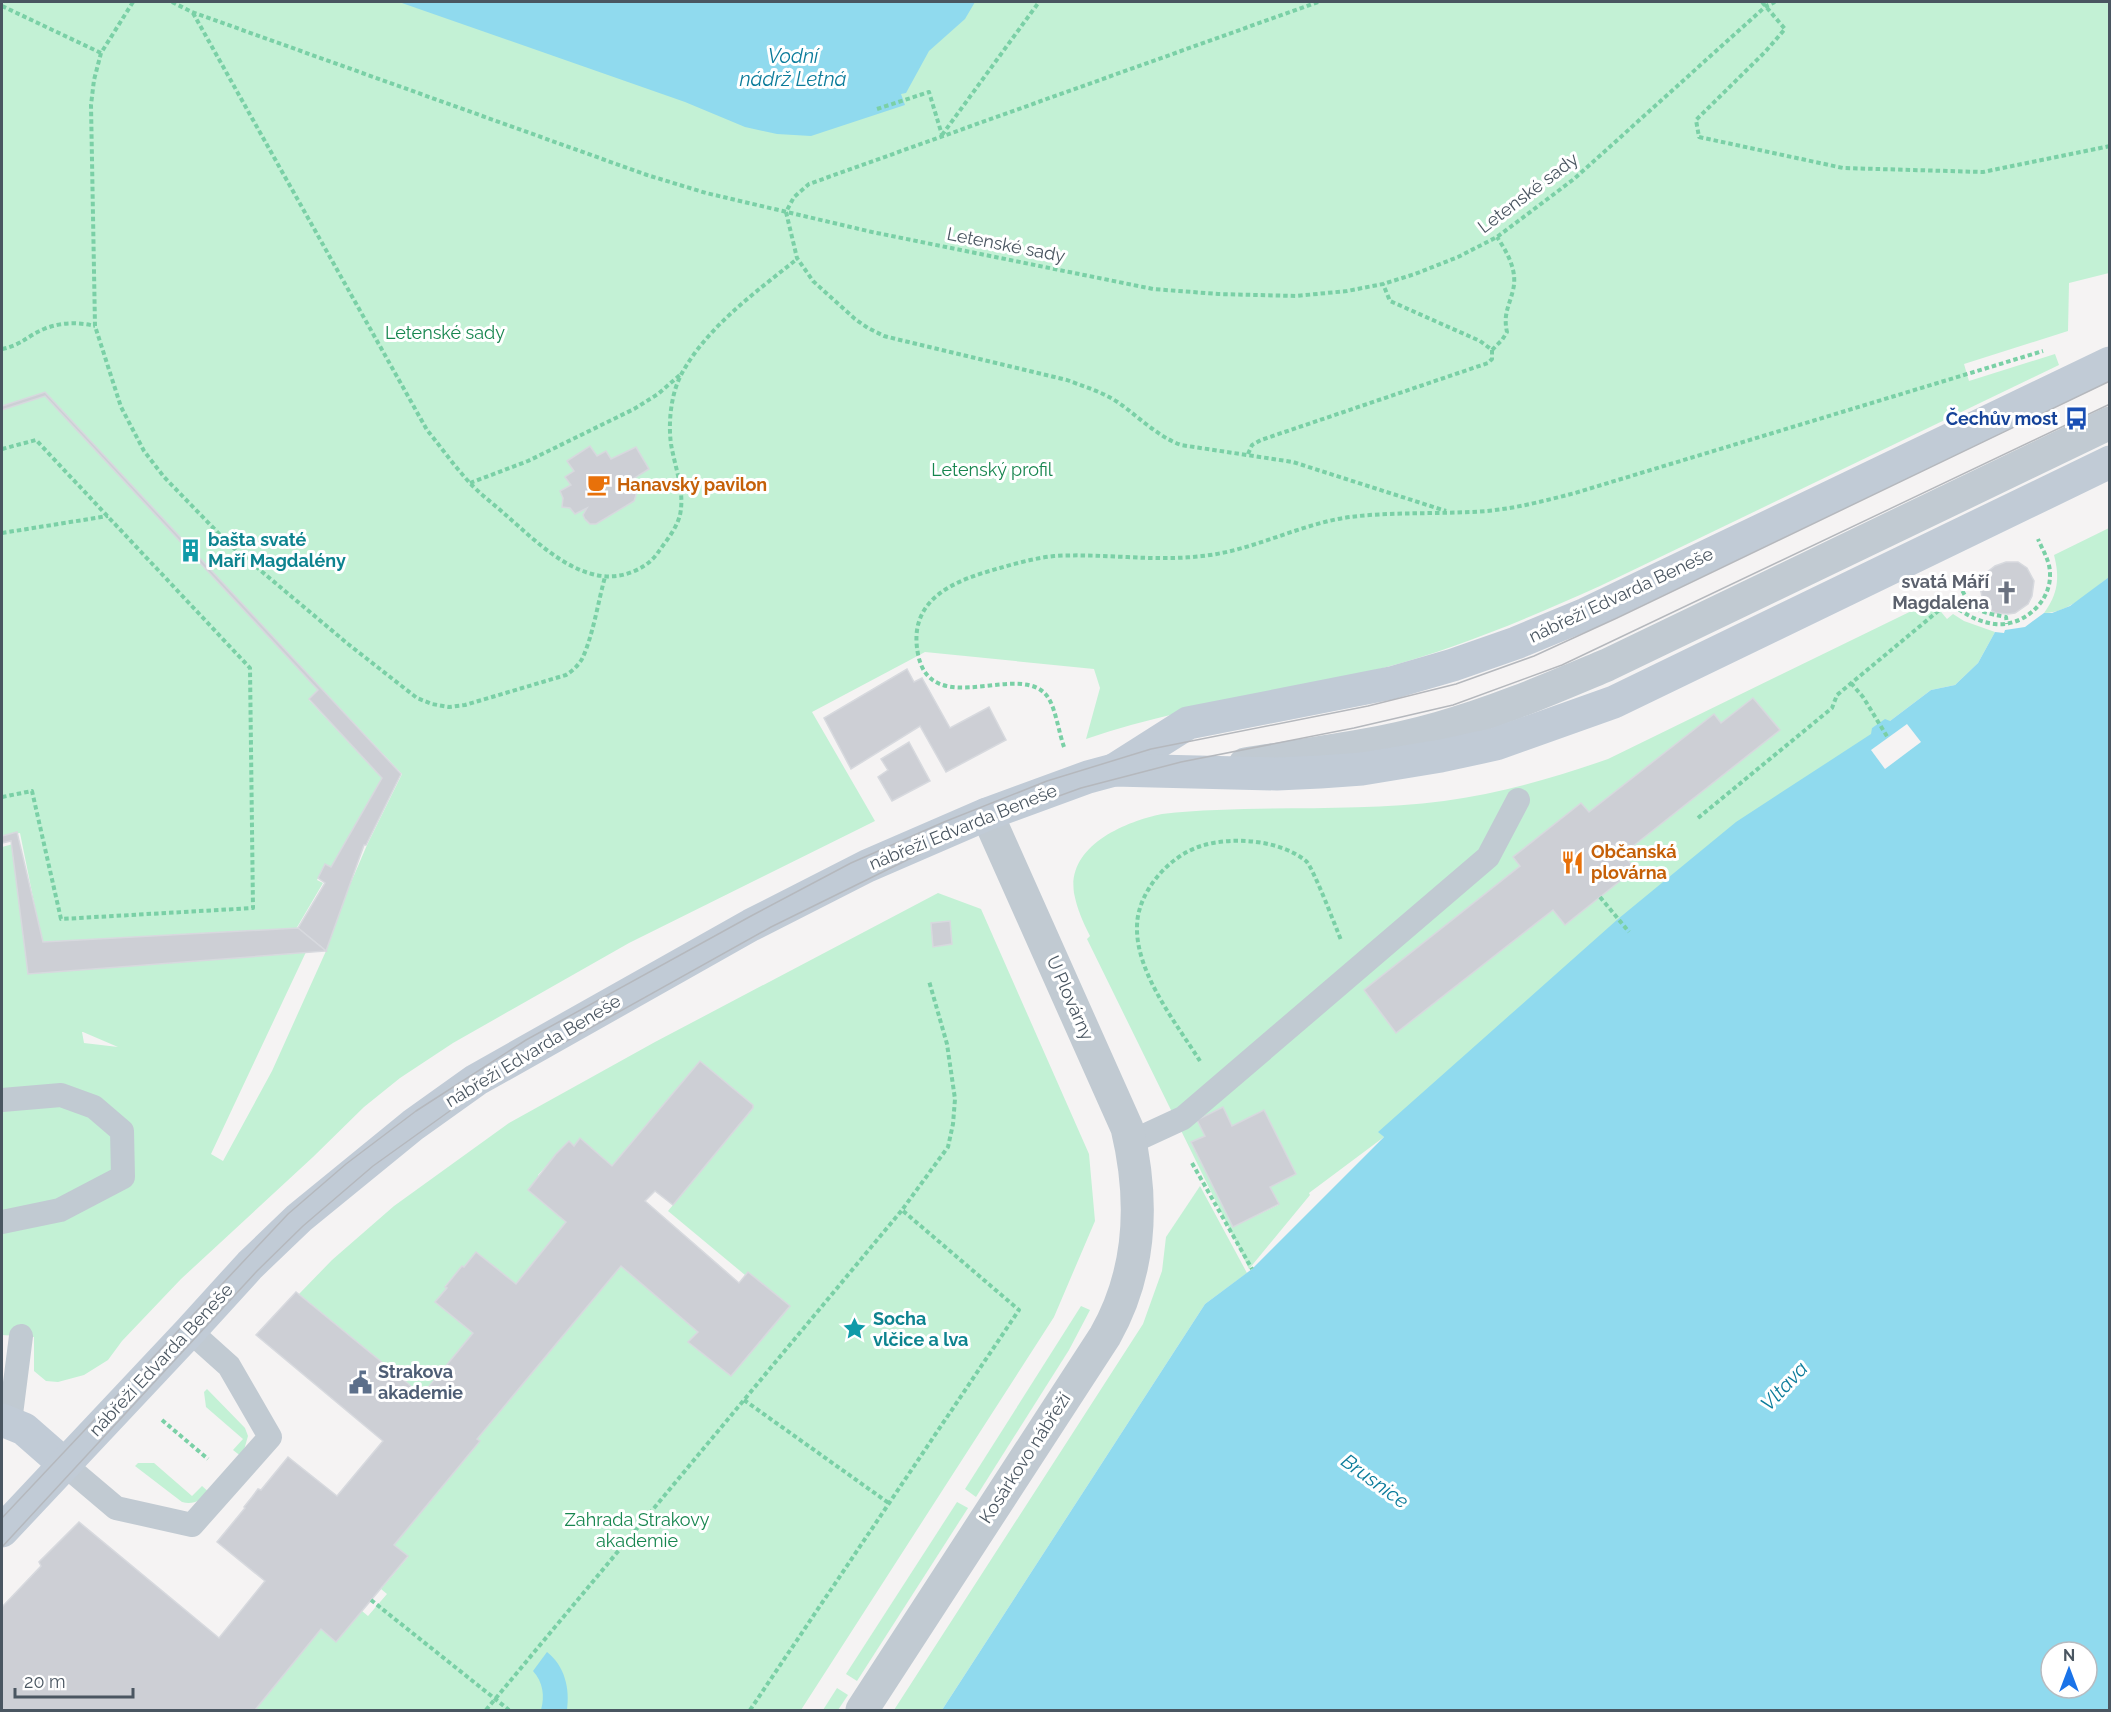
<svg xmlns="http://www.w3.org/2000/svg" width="2111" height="1712" font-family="Raleway,sans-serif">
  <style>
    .green { fill: #c3f1d5; fill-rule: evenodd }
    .water { fill: #90daee; fill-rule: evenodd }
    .pier { fill: #f5f3f3 }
    .building { fill: #cdcfd5; stroke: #d7d9de; stroke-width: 1.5 }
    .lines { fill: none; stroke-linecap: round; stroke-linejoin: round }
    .path { stroke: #7ad0a6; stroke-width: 4; stroke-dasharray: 4.5 3; stroke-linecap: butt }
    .service { stroke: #c1cad2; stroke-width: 24 }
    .minor { stroke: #c1cad2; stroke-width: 33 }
    .tertiary { stroke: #c1cad2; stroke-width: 33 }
    .secondary { stroke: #c1cbd6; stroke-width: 33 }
    .tram { stroke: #b5b8bd; stroke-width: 1.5 }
    .labels { text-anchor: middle; stroke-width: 6; stroke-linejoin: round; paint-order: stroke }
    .street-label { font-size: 18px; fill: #4a5661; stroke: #fff }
    .park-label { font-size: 18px; fill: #17864f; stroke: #fff }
    .transit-label { font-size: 18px; font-weight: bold; fill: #164399; stroke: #fff; text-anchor: end }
    .food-label { font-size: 18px; font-weight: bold; fill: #c56008; stroke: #fff; text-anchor: start }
    .culture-label { font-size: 18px; font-weight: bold; fill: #0d838f; stroke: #fff; text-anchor: start }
    .worship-label { font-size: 18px; font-weight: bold; fill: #5b616d; stroke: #fff; text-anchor: end }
    .service-label { font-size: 18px; font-weight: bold; fill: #4e5e75; stroke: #fff; text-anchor: start }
    .water-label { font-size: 20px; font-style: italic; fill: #0c7c9b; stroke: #fff }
  </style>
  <rect width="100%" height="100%" fill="#f5f3f3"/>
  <!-- green -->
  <g class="green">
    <path d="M2 2H2109V273L2069 283 2068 331 1964 364 1969 381 2055 354 2059 365 1600 586C1529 618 1458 648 1383 668 1284 694 1183 706 1086 739L1100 688 1094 669 925 652 812 712 875 821 629 943 453 1043 400 1078 364 1107 313 1157 181 1279 122 1341 108 1360 84 1375 58 1382 46 1381 34 1371V1337L2 1335V847L13 844 31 970 306 952 211 1154 223 1161 272 1071 326 951 343 901 367 845 402 774 321 688 309 700 382 778 332 867 325 865 317 880 323 883 296 929 42 942 20 833 2 836ZM82 1032H83L118 1047 84 1043Z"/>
    <path d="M2109 528V577C2090 591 2069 613 2044 613 2058 594 2060 578 2054 555Z"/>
    <path d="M1932 601 1947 619 1953 614 1964 621 1995 632 1978 663 1955 685 1931 690 1890 721 1872 728V734L1379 1132 1384 1137 1309 1193 1310 1195 1249 1269 1087 939 1090 936C1083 922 1077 909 1074 893 1067 846 1124 822 1162 814 1255 804 1351 813 1444 801 1501 793 1554 778 1608 759ZM1223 1108 1232 1126 1264 1110 1296 1174 1270 1187 1278 1205 1233 1227 1192 1142 1205 1136Z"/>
    <polygon points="938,893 981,909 1089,1154 1095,1221 1054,1317 801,1710 255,1710 321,1629 362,1611 368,1616 387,1594 381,1589 408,1557 394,1545 480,1441 477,1439 621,1266 698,1332 689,1343 731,1376 790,1306 748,1272 745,1275 668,1211 753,1108 753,1105 700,1062 612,1166 568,1142 538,1175 566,1222 516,1284 462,1266 445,1286 447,1288 435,1302 473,1333 422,1395 299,1294 332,1260 394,1206 509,1123 655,1042"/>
    <polygon points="1200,1186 1247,1273 1205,1304 942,1710 894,1710 1143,1324 1162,1271 1166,1237"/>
    <polygon points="1081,1306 1090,1310 1069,1350 976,1497 965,1489"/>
    <polygon points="207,1389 245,1428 248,1436 242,1457 233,1450 243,1439 206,1407 204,1392"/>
    <path d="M138 1463H154L192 1496 202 1486 211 1494C200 1500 194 1505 182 1502L135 1466Z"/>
    <polygon points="957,1502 968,1508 857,1681 846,1674"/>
    <polygon points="837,1688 848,1695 838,1710 823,1710"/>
  </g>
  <!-- water -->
  <g class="water">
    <polygon points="399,2 975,2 965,19 929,51 906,93 901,94 905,105 811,136 777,134 745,127 685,102"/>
    <path d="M2109 577V1710H942L1205 1304 1252 1269 1384 1137 1378 1132 1618 919 1736 822 1871 734 1872 728 1885 719 1890 721 1931 690 1955 685 1978 663 1995 632 2004 633 2005 630 2025 627 2044 613H2052L2070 606ZM2051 1652H2087V1688H2051Z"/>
    <path d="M547 1652C565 1666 570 1689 567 1710H541C545 1696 543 1682 533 1671Z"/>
  </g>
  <!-- pier -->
  <polygon class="pier" points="1907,724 1921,742 1885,769 1871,750"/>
  <!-- building -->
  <g class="building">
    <polygon points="45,392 401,774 366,845 364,845 326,951 298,928 325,883 318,878 325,864 331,867 382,778 309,699 318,690 45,396 2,410 2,406"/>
    <polygon points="590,446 597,456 606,451 611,459 636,447 649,469 623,485 630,486 635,489 636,495 634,501 596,524 590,524 585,519 583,515 587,508 575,514 570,508 562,507 563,498 560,491 571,485 565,477 574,471 567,461"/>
    <polygon points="2006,562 2018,562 2027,568 2034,581 2032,596 2028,604 2015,613 2008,614 1996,613 1990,610 1984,604 1980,588 1981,579 1986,573 1995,566"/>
    <polygon points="907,669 914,682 922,678 950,728 989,707 1006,740 946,772 920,726 851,769 824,718"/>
    <polygon points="1753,698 1780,730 1623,854 1635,869 1565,925 1553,910 1396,1033 1364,990 1520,866 1513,857 1581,803 1589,812 1714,714 1721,723"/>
    <polygon points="909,742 930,781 892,801 878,777 888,770 881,759"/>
    <polygon points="17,832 43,942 298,928 326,951 28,974 11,841 2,843 2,836"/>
    <polygon points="950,921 952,944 933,947 931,923"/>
    <polygon points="700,1061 753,1105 753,1108 673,1205 655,1191 645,1201 739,1283 748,1272 790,1306 731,1376 688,1342 698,1332 621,1266 477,1439 480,1441 394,1545 408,1556 336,1642 321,1629 255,1710 2,1710 2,1607 41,1566 39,1562 79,1522 219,1638 265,1581 217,1542 245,1508 244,1507 252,1497 258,1489 261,1490 288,1457 337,1496 383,1441 256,1335 296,1292 422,1395 473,1333 435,1302 447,1288 445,1287 462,1266 464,1267 476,1252 516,1284 566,1222 528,1190 556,1154 569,1141 574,1146 580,1138 612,1166"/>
    <polygon points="1223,1107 1232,1126 1264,1110 1296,1174 1270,1187 1279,1204 1233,1227 1191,1142 1205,1136 1197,1120"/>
  </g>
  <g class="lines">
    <!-- path -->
    <g class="path">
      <path d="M133 2 101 53 94 80 91 105 95 326 121 407 144 451 164 477 229 544 348 644 417 698 432 704 449 707 465 705 566 675C572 671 578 666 582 659 593 636 598 602 605 577"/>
      <polyline points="172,2 192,12 647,175 706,193 872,232 1153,289 1218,294 1296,296 1347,291 1383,284 1415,274 1458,257 1497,237 1574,179 1766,6 1775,2"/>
      <path d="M1318 2 809 184 794 197 786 212 797 258 813 281 855 319 868 328 884 336 900 340 1067 380C1085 387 1103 392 1119 403 1140 418 1157 436 1181 445L1293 462 1446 511"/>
      <polyline points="1762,2 1785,29 1765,52 1696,120 1699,137 1843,168 1983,172 2110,146"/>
      <polyline points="2,6 101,53"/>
      <path d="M193 13 427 430C441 447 454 466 470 483 481 495 495 505 507 516 539 544 585 591 632 572 642 568 650 563 657 554 665 542 676 530 680 515 685 491 675 468 671 444 668 422 671 393 682 373 708 326 756 292 797 259"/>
      <polyline points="877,109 929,92 942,135"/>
      <polyline points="942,135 1039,2"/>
      <path d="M2 349C22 345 27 336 44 329 61 322 78 322 95 326"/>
      <path d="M1492 350 1502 340 1507 332C1503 314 1509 307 1513 290 1518 271 1507 252 1497 237"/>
      <polyline points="2,449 36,440 250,668 253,908 61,919 32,791 2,797"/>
      <polyline points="1248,454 1252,445 1261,440 1488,363 1492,359 1492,350 1480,341 1390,301 1383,284"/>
      <polyline points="470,483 528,461 634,409 658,394 681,374"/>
      <polyline points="2,533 108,516"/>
      <path d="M1956 577C1970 608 1972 611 2006 617L2007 624"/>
      <polyline points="1851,683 1863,697 1888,738"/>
      <path d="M1064 747C1059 733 1056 711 1049 699 1025 657 931 723 918 654 907 598 956 580 1000 568 1017 563 1036 558 1054 556 1103 553 1153 562 1202 556 1253 551 1299 524 1350 517 1389 512 1430 514 1470 512 1506 511 1540 502 1575 493L2043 351"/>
      <path d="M1698 818 1832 708 1837 695 1949 602C1963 613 1977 622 1995 624 2022 627 2051 603 2050 574 2050 561 2043 551 2038 539"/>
      <polyline points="1600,897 1629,932"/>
      <path d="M1200 1061C1176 1023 1136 973 1137 927 1137 892 1169 856 1201 846 1233 836 1280 840 1306 861 1313 867 1336 928 1341 940"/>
      <polyline points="1192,1163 1252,1269"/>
      <polyline points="744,1400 890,1504"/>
      <polyline points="162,1420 208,1459"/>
      <polyline points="371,1600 509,1710"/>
      <polyline points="486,1710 902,1210"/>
      <polyline points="750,1710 1019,1310 902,1210 948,1147 953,1124 955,1099 947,1044 929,981"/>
    </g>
    <!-- service -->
    <g class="service">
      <polyline points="2,1100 61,1095 94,1107 122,1131 123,1177 60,1210 2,1222"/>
      <polyline points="1131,1142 1183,1118 1488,857 1518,800"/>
      <polyline points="10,1422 21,1336"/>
      <polyline points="64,1464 116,1508 192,1525 270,1437 229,1366 190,1331"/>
    </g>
    <!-- minor -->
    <path class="minor" d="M862 1710 1105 1336C1142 1271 1144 1199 1127 1128L987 814"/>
    <!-- tertiary -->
    <path class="tertiary" d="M1245 764C1310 754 1376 746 1439 728 1497 712 1552 688 1607 665L2110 423"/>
    <!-- secondary -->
    <g class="secondary">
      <polyline points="1114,770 1188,723 1391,683 1453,665 1516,643 1586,614 2110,363"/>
      <polyline points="2,1420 24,1429 64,1464"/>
      <polyline points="2,1531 190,1331 250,1265 299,1218 413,1125 476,1080 751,925 867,866 987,814 1088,777 1114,770 1277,774 1320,772 1362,769 1441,756 1496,744 1614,702 2110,462"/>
    </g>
    <!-- tram -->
    <g class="tram">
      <polyline points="2,1518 288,1214 346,1164 416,1111 526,1040 751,916 851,863 944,822 1047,781 1151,749 1368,706 1456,684 1534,656 1617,618 2110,381"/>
      <polyline points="2,1547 257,1271 303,1226 373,1166 479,1090 771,927 976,826 1081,788 1181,762 1354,728 1453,705 1562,665 2110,404"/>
    </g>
  </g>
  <!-- icons -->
  <defs>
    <symbol id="bus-bare" viewBox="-9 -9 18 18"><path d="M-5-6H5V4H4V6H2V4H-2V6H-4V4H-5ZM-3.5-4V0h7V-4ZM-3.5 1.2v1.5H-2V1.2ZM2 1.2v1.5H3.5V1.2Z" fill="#1a4fb4" stroke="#fff" stroke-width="2.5" paint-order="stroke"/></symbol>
    <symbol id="cafe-bare" viewBox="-9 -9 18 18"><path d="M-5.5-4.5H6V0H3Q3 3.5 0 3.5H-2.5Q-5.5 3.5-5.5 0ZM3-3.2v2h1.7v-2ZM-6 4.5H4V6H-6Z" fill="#e8710a" stroke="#fff" stroke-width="2.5" paint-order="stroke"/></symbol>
    <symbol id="building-bare" viewBox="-9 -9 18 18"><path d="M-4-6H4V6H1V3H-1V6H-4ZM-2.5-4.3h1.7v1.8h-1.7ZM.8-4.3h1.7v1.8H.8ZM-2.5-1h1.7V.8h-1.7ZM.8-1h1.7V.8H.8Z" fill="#0f9aa8" stroke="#fff" stroke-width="2.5" paint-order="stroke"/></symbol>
    <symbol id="church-bare" viewBox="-9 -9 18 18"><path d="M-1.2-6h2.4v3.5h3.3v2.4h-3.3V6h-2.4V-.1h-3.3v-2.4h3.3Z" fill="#6b7280" stroke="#fff" stroke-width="2.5" paint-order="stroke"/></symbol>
    <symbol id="restaurant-bare" viewBox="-9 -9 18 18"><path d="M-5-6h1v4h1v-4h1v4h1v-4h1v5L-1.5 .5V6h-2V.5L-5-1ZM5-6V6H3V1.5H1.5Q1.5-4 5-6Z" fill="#e8710a" stroke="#fff" stroke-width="2.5" paint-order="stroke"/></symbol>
    <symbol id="sight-bare" viewBox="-9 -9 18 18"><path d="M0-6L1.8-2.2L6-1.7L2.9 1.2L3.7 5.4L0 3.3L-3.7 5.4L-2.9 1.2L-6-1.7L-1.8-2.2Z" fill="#0f9aa8" stroke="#fff" stroke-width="2.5" paint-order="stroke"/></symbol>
    <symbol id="civic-bare" viewBox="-9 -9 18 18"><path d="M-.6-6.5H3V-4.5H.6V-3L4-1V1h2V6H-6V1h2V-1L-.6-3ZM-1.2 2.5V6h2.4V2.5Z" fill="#5c6f8a" stroke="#fff" stroke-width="2.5" paint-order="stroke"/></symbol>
  </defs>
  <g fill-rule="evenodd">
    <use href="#bus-bare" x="2060" y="402" width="33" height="33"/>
    <use href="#cafe-bare" x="582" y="468" width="33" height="33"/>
    <use href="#building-bare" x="174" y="534" width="33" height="33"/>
    <use href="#church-bare" x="1990" y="576" width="33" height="33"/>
    <use href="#restaurant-bare" x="1556" y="846" width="33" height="33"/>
    <use href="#sight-bare" x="838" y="1312" width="33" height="33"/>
    <use href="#civic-bare" x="344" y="1366" width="33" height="33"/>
  </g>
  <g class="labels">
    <!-- street labels -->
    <g class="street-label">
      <text transform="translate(1528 193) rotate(-37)" y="6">Letenské sady</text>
      <text transform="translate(1006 245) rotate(11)" y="6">Letenské sady</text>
      <text transform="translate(1621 595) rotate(-25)" y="6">nábřeží Edvarda Beneše</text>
      <text transform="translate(963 827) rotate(-22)" y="6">nábřeží Edvarda Beneše</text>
      <text transform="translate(1070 998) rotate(66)" y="6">U Plovárny</text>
      <text transform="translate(533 1051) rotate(-31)" y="6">nábřeží Edvarda Beneše</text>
      <text transform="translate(161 1360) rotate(-47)" y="6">nábřeží Edvarda Beneše</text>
      <text transform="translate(1025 1458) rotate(-57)" y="6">Kosárkovo nábřeží</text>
    </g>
    <!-- park labels -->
    <g class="park-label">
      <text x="445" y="339">Letenské sady</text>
      <text x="992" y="476">Letenský profil</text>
      <text x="637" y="1526">Zahrada Strakovy<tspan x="637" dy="21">akademie</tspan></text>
    </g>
    <!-- transit labels -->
    <g class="transit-label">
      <text x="2058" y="425">Čechův most</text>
    </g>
    <!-- food labels -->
    <g class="food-label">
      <text x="617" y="491">Hanavský pavilon</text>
      <text x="1591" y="858">Občanská<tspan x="1591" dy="21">plovárna</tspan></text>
    </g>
    <!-- culture labels -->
    <g class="culture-label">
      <text x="208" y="546">bašta svaté<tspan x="208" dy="21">Maří Magdalény</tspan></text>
      <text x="873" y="1325">Socha<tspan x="873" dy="21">vlčice a lva</tspan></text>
    </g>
    <!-- worship labels -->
    <g class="worship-label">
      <text x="1989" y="588">svatá Máří<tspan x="1989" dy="21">Magdalena</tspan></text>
    </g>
    <!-- service labels -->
    <g class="service-label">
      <text x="378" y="1378">Strakova<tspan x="378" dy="21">akademie</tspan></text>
    </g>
    <!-- water labels -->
    <g class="water-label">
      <text x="793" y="63">Vodní<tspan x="793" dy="23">nádrž Letná</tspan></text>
      <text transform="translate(1784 1386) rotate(-47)" y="7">Vltava</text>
      <text transform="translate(1375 1481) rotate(36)" y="7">Brusnice</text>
    </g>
  </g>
  <!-- border -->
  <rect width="2111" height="1712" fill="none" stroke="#4a5661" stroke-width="6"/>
  <!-- north arrow -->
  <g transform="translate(2069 1670)"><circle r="28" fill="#ffffff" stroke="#b7bbc0" stroke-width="1.5"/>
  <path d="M0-4.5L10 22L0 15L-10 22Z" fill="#1a73e8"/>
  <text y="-9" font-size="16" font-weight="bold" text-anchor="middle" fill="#4a5661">N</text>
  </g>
  <!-- scale -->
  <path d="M15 1688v9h118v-9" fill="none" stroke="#4a5661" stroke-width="3"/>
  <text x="24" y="1688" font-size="18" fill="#4a5661" stroke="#ffffff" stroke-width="4.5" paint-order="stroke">20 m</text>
</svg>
